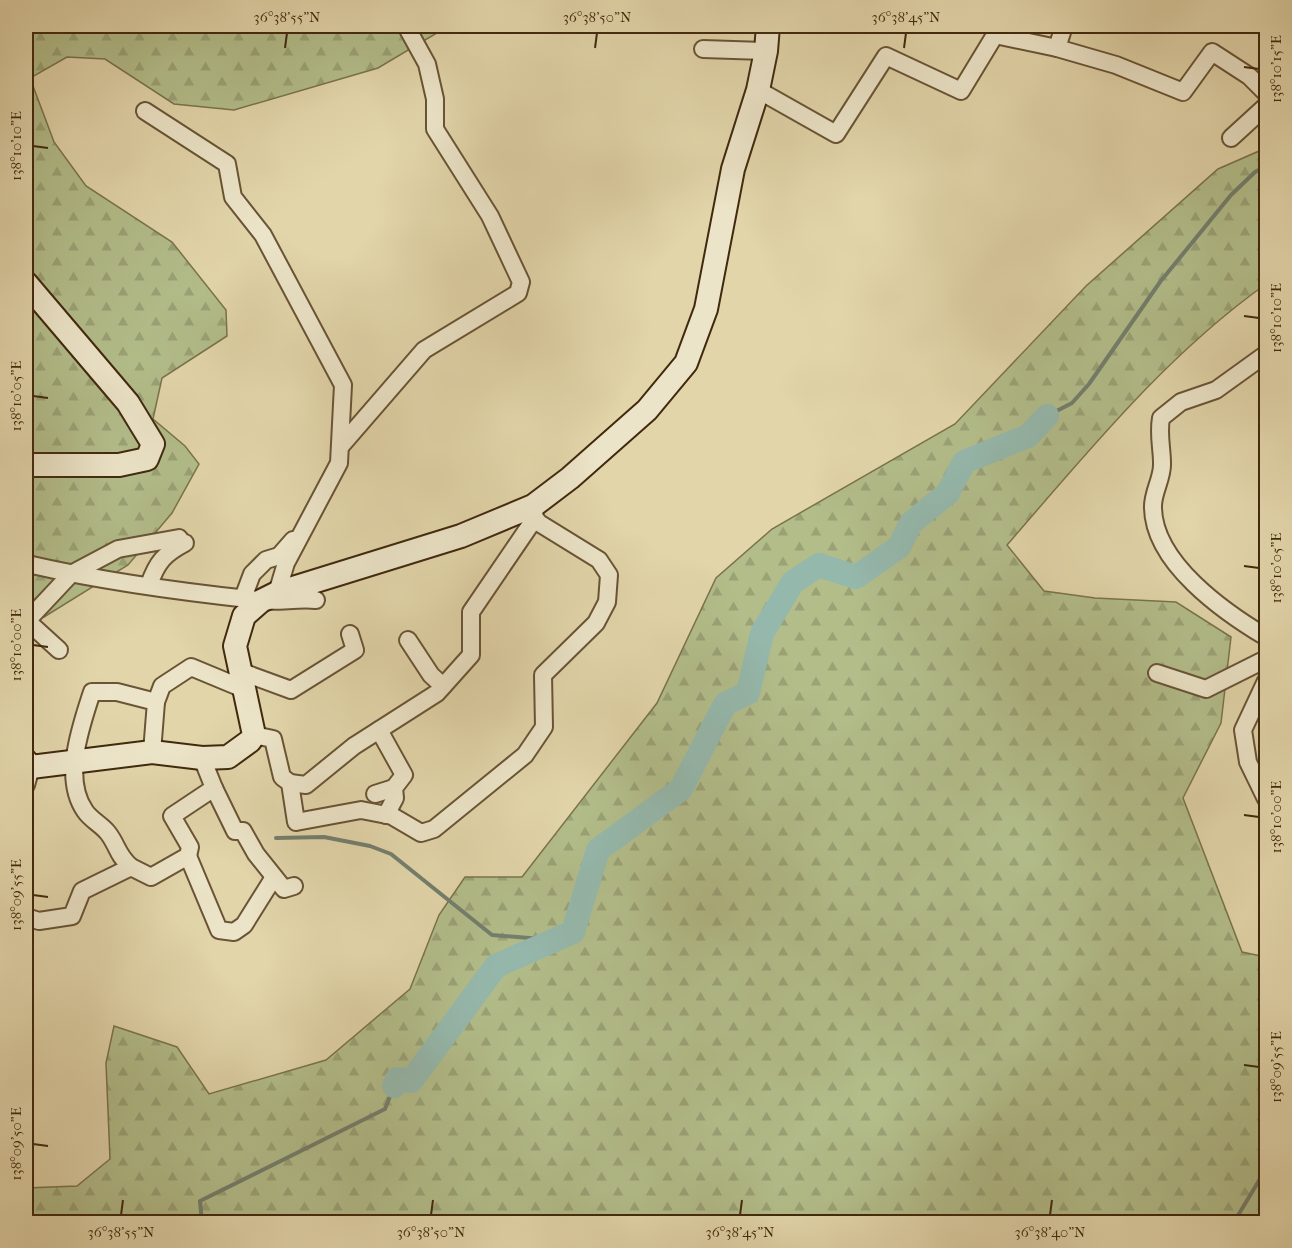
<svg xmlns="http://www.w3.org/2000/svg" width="1292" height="1248" font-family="'IM FELL French Canon',serif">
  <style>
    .forest { fill: url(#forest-firs); stroke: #7a734c; stroke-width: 1.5 }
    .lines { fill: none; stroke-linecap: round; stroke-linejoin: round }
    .stream { stroke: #737f6d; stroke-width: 4 }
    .river { stroke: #95b8ac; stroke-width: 24 }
    .street-casing { stroke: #695435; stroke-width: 20 }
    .secondary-casing { stroke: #41290e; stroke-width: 26 }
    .street { stroke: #ece4c8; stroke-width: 16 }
    .secondary { stroke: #ece4c8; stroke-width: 22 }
    .ticks { fill: none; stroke: #41290e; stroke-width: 2 }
    .neatline { fill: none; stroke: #41290e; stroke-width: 2 }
    .ticks-label { font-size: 15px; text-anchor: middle; fill: #41290e }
  </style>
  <defs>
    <pattern id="forest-firs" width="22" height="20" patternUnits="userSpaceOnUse" patternTransform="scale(1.5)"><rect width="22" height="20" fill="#b2bd8a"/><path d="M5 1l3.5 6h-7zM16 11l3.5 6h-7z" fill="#9aa276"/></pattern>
  </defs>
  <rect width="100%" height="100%" fill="#e2d5aa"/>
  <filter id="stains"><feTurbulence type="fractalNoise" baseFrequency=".00333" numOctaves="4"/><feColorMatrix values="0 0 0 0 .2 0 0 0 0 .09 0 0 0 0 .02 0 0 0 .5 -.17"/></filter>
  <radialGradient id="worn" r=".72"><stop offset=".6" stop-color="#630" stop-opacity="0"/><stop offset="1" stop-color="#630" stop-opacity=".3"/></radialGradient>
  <!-- forest -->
  <g class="forest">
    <polygon points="26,26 434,26 437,33 378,68 234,110 174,104 105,59 67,57 30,78 54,142 86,186 172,242 226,310 227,336 162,378 153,419 185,446 199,464 172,513 128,565 44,617 26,623"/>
    <path d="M1266 148V284C1166 355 1087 453 1007 545L1044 591 1095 598 1176 602 1231 637 1221 723 1183 798 1242 952 1266 957V1222H26V1188L77 1186 110 1159 106 1063 114 1026 177 1047 209 1094 326 1060 410 989 439 915 465 877H522L657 703 716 578 772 529 955 424 1086 286 1218 169Z"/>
  </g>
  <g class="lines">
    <!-- stream -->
    <g class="stream">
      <polyline points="1047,416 1072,403 1089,384 1160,282 1231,195 1255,172 1266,166"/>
      <polyline points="276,838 324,837 370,846 391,854 492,935 554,940"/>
      <polyline points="202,1222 200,1201 385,1109 394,1086"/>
      <polyline points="1234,1222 1266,1169"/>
    </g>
    <!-- river -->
    <polyline class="river" points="394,1086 397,1079 411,1081 496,966 573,932 598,850 681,789 725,704 748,693 762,633 793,582 819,565 856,577 899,547 911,523 948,493 964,462 1028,436 1047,416"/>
    <defs>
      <g id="street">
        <polyline points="1064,26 1057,48 1116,65 1183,92 1212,52 1249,76 1266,93"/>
        <polyline points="703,49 766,51"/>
        <polyline points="758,90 836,134 886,56 961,91 995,35 1057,48"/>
        <polyline points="145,111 227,164 233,197 263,235 343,385 339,463 286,563 277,593"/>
        <polyline points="1231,138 1266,106"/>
        <path d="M1266 354 1216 390 1181 402 1161 418C1158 434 1162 448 1162 463 1163 478 1152 493 1153 508 1154 563 1224 612 1266 637"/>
        <polyline points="340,447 424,350 518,293 521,282 490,216 435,129 435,99 427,64 406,26"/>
        <path d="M32 565C106 582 182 592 257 600 277 603 296 598 316 600"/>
        <path d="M149 585C157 562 164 554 185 543"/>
        <polyline points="243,598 252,574 266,560 279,556 293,540"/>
        <polyline points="26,620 59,650"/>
        <polyline points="26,622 71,574 118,549 179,538"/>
        <polyline points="408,640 431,675 443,686"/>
        <polyline points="242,672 291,690 355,650 350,634"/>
        <polyline points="1157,673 1206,689 1266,659"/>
        <polyline points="1266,681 1243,730 1248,762 1266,799"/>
        <polyline points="156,702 162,686 191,667 244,689"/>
        <polyline points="379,730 404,775 394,788 395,798 386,815"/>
        <polyline points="254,735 273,739 282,777 290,783 296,822 361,810 392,816 421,833 434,829 525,755 544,727 543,675 596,623 607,602 609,575 599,560 539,523 535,518 533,506"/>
        <polyline points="290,783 306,785 354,746 437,693 471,655 471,612 535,518"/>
        <polyline points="26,785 31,767"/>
        <polyline points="214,788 235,831 243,831 256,854 284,889 294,886"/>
        <polyline points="375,794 394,788"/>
        <polyline points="188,856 219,930 234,932 244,925 274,877"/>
        <path d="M131 867C117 855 118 846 108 833 102 825 91 820 85 811 62 778 81 726 92 692H117L156 702 152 752"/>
        <polyline points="26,917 39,921 72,916 82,891 131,867 151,877 188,856 190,847 172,816 214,788 202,758"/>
      </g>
      <g id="secondary">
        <polyline points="26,283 128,403 153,444 147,459 119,465 26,465"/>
        <polyline points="26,761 31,767 152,752 202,758 228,757 250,741 254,735 235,646 244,616 261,601 277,593 461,536 533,506 570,478 647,410 686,363 706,309 733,169 758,90 766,51 768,26"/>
      </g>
    </defs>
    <!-- street casing -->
    <use href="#street" class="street-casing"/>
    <!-- secondary casing -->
    <use href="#secondary" class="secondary-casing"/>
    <!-- street -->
    <use href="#street" class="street"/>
    <!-- secondary -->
    <use href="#secondary" class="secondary"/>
  </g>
  <!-- ticks -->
  <path class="ticks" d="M285 48 287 33M595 48 597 33M904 48 906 33M1244 67 1259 69M33 146 48 148M1244 316 1259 318M33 396 48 398M1244 566 1259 568M33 645 48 647M1244 815 1259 817M33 895 48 897M1244 1065 1259 1067M33 1144 48 1146M121 1215 123 1200M431 1215 433 1200M740 1215 742 1200M1050 1215 1052 1200"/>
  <!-- margin -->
  <rect width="1292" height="1248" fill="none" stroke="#e2d5aa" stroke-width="66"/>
  <rect x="33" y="33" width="1226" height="1182" class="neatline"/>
  <g class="ticks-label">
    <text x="287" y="22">36°38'55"N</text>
    <text x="597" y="22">36°38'50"N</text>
    <text x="906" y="22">36°38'45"N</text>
    <text transform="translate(1276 69) rotate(-90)" y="5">138°10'15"E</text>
    <text transform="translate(16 146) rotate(-90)" y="5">138°10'10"E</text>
    <text transform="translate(1276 318) rotate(-90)" y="5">138°10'10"E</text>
    <text transform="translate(16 396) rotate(-90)" y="5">138°10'05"E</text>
    <text transform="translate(1276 568) rotate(-90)" y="5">138°10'05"E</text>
    <text transform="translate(16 645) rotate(-90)" y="5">138°10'00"E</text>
    <text transform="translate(1276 817) rotate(-90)" y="5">138°10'00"E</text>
    <text transform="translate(16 895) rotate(-90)" y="5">138°09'55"E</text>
    <text transform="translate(1276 1067) rotate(-90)" y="5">138°09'55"E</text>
    <text transform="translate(16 1144) rotate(-90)" y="5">138°09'50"E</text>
    <text x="121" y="1237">36°38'55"N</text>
    <text x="431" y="1237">36°38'50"N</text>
    <text x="740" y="1237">36°38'45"N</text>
    <text x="1050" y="1237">36°38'40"N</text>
  </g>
  <rect width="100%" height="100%" filter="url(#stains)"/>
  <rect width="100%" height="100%" fill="url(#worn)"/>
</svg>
